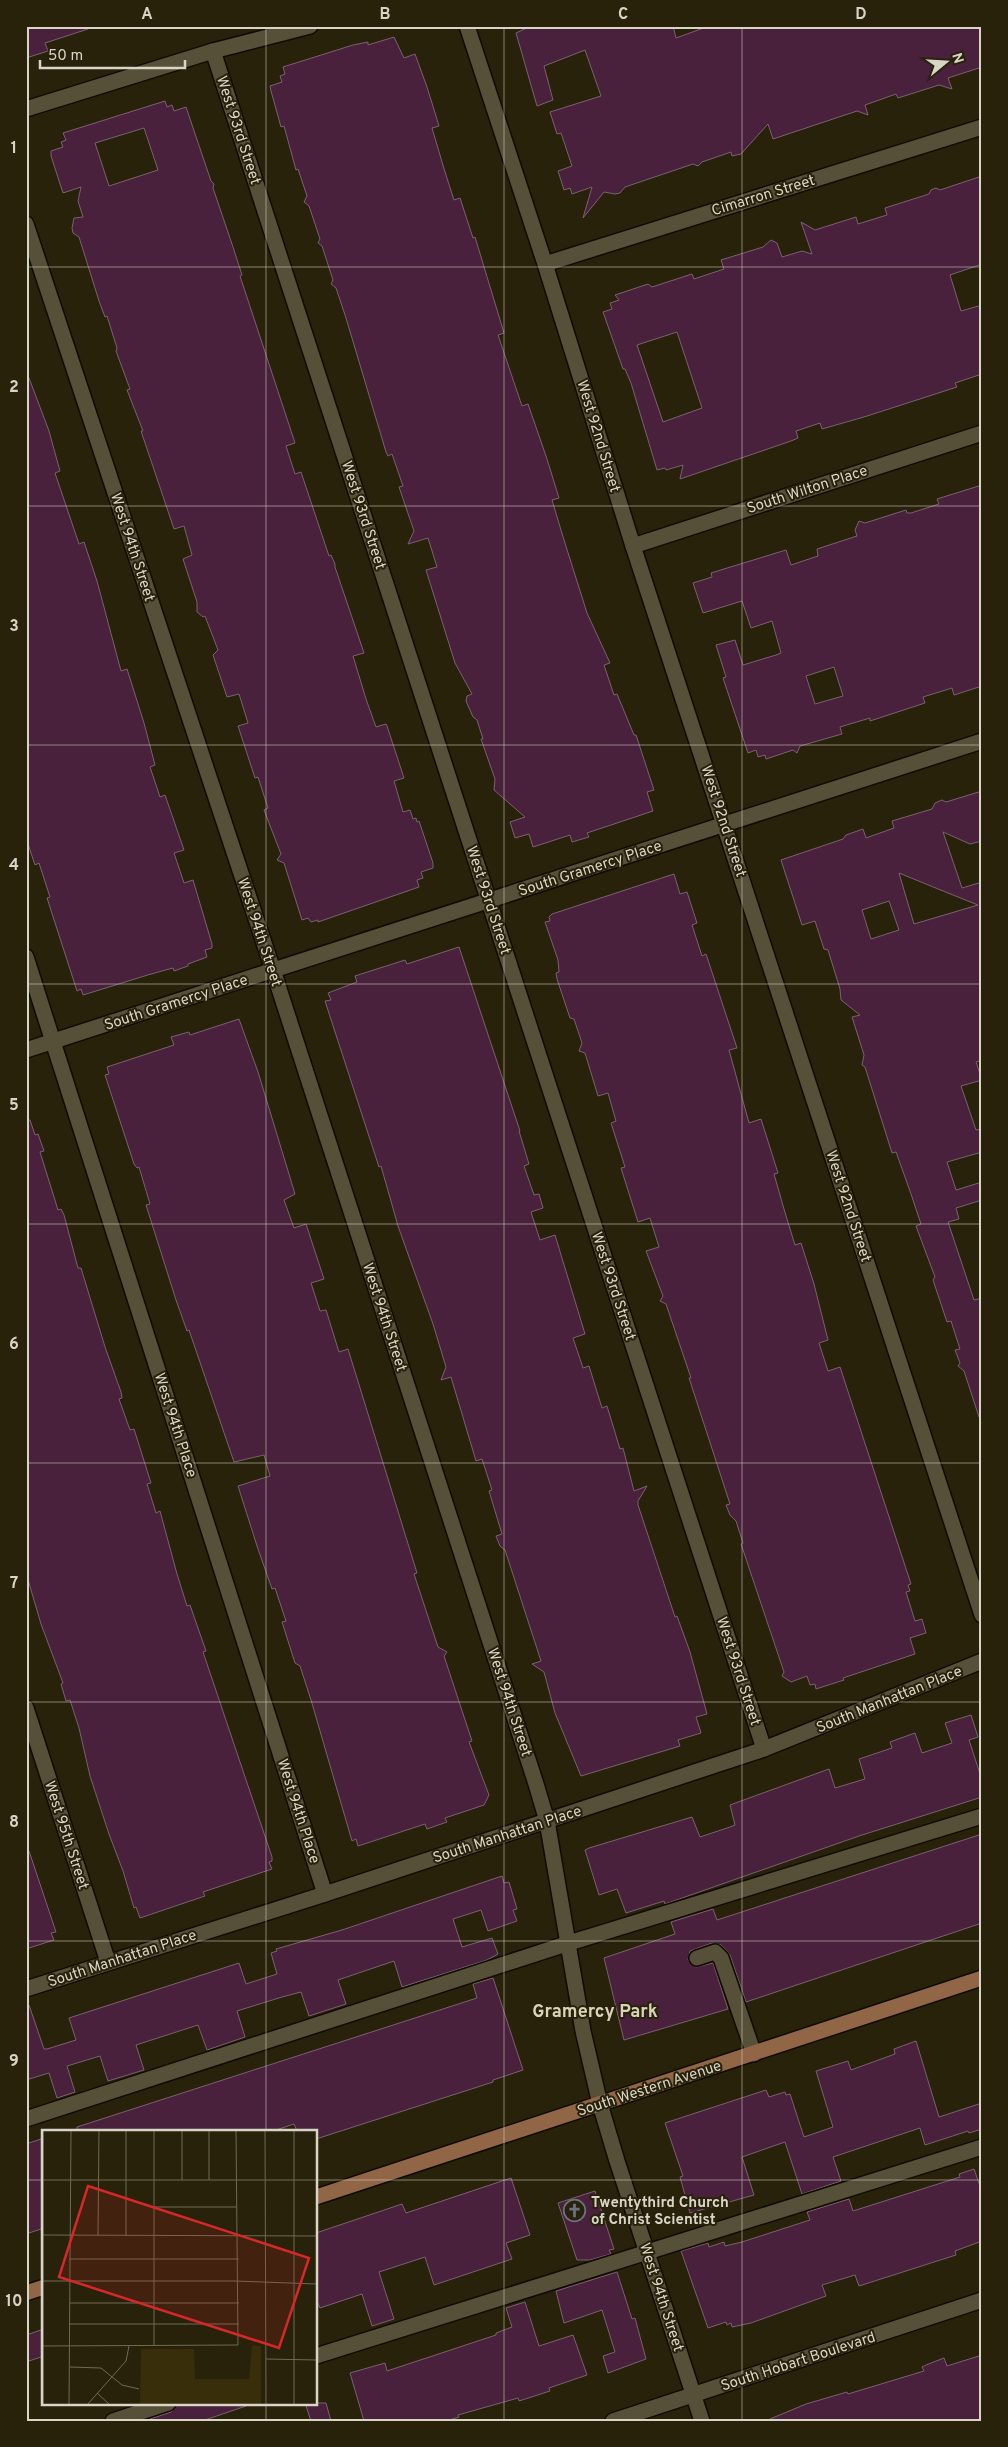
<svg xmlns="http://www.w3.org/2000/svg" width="1008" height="2447" font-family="Overpass,sans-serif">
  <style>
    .building { fill: #4a213c; stroke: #79616f; fill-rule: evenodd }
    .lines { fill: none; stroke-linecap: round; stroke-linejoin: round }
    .minor-casing { stroke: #100b00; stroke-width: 18 }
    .major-casing { stroke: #100b00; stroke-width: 18 }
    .minor { stroke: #565038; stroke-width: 15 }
    .major { stroke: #916646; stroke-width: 15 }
    .grid { fill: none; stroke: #d8d5c7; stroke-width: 1; stroke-opacity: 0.55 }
    .labels { text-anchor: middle; stroke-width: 4; stroke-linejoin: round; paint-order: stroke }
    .street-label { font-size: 15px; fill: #d8d5c7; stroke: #28220b }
    .poi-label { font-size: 15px; font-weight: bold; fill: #d8d5c7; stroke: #28220b; text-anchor: start }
    .quarter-label { font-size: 18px; font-weight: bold; fill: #dad3b7; stroke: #28220b }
    .inset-road { fill: none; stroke: #6e6a56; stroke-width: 1 }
    .view { fill: #d62828; fill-opacity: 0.15; stroke: #d62828; stroke-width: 2.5 }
    .inset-edge { fill: none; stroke: #d8d5c7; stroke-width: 2.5 }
    .neatline { fill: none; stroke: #d8d5c7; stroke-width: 2 }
    .grid-label { font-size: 16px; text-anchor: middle; font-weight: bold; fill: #d8d5c7 }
  </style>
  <rect width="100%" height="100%" fill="#28220b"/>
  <!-- building -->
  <g class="building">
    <polygon points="26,26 87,26 88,29 45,43 48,51 26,58"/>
    <polygon points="531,26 673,26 676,38 709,26 982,26 982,67 948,78 952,89 939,85 898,98 896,94 865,105 868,115 857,111 773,139 768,124 741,154 732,156 731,152 702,162 698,166 693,164 625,187 620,193 615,194 604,192 583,218 592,187 572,194 570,188 564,190 558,171 572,166 561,133 557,134 550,112 601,96 585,50 544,66 553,100 537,106 516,33"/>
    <polygon points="394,37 404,58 415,54 427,87 439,126 432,128 445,172 454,200 460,198 473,238 475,237 504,333 498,335 522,406 528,404 547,459 559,498 552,500 564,540 587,613 610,663 604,665 614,695 617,694 634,735 636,735 654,790 647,792 653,811 587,833 589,837 572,842 570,835 533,847 529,834 515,838 510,822 525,817 494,790 495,779 481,739 483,739 477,720 473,717 466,701 467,696 472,694 455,663 426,570 437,567 428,538 408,544 414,531 399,487 403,486 392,454 388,456 386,452 346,318 336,288 331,284 333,280 322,246 318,243 320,239 309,206 304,202 307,196 298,169 296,170 284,126 281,127 271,91 270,86 282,82 280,76 285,74 283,67 353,45 368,42 368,45"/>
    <path d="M165 101 167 107 172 105 174 111 186 107 211 181 214 184 213 188 233 247 242 275 240 276 295 443 286 446 295 474 301 472 329 556 331 555 335 564V567L364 653 353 656 366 699 376 727 386 724 387 726 404 778 394 781 403 812 410 810 413 819 416 818 417 822 419 821 433 863V868L421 872 423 878 417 880 419 887 318 922V920L311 922 308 918 302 920 284 863 277 860 281 854 264 810 268 808 258 777 255 778 238 726 248 723 239 694 227 697 213 655 218 650 205 616 203 617 197 612V602L183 559 192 555 184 526 174 529 141 431H143L127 390 130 389 116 351 117 348 107 316 105 317 99 301 79 237 73 233 72 228 74 218 83 217 78 201 81 187 63 193 51 156V151L63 147 61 142 66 140 63 133ZM144 128 158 170 109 186 95 143Z"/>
    <path d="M982 176V264L950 275 961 311 982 305V374L955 383 957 387 864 417 822 429 820 423 796 431 798 438 791 441 680 479 683 465 666 470 665 468 657 470 631 383 625 369H623L603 312 612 309 610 303 619 300 615 295 648 284 652 287 692 274 694 279 724 269 721 260 763 247 771 240 777 243 782 257 802 251 812 254 801 222 815 230 856 217 858 224 887 215 885 208 929 194 931 190 936 188 940 190ZM677 332 702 408 663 422 637 345Z"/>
    <polygon points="26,378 29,378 49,431 60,471 55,473 79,544 84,542 97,581 121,671 127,669 144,723 155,765 150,767 160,797 165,795 184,850 174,853 184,883 193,880 212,944 212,948 205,950 207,957 188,964 188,966 174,971 173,968 151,974 83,995 81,989 77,991 47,898 50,897 39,863 35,865 26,838"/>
    <path d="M982 485V686L954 695 952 688 923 697 925 703 870 721V718L840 727 842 734 800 746 797 753 793 750 766 759 765 755 758 757 756 750 748 753 723 678 726 677 716 645 735 640 743 665 776 655 781 653 772 621 751 628 742 601 703 613 693 583 712 577 711 573 786 550 791 565 818 556 817 549 857 536 855 530 859 521 865 523 906 510 907 513H911L939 504 937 499ZM834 667 843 696 815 704 806 676Z"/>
    <path d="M982 791V841L970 844 943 832 962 888 982 882V1060L976 1062 982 1080 961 1086 976 1130 982 1129V1152L947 1162 956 1190 982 1182V1200L956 1208 959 1219 948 1222 974 1300 982 1298V1416L979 1417 964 1371 958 1366 960 1363 955 1350 960 1349 951 1321 947 1322 933 1280 935 1277 916 1226 921 1224 911 1194 896 1152 892 1153 865 1067 862 1065 864 1055 852 1017 860 1015 841 1000 840 989 828 950 824 949 815 921 802 925 781 860 843 839 846 835 863 829 866 838 894 828 892 821 932 809 935 803 942 800 946 802ZM899 873 948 893 978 905 914 924ZM889 901 899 930 871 939 862 910Z"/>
    <polygon points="674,874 680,894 687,892 697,923 692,925 702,956 706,954 737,1048 729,1050 749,1123 761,1119 778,1173 774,1174 786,1216 795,1245 801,1243 814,1284 828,1340 819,1343 828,1371 840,1367 911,1584 908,1585 910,1591 906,1592 915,1621 922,1619 926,1633 910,1638 915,1654 843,1678 844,1680 816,1689 815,1684 810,1685 807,1676 791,1682 782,1676 784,1672 741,1544 743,1543 736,1521 730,1515 726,1505 730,1504 689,1378 691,1378 666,1304 660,1301 663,1296 646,1251 659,1247 650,1218 638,1222 621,1168 625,1167 611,1123 616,1121 608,1093 598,1096 585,1053 579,1051 582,1043 574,1019 570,1018 557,979 556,973 559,972 558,960 545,922 550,921 549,917 552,914"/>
    <polygon points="459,947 520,1131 519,1131 529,1164 524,1166 534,1195 539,1194 543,1208 531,1212 540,1240 555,1235 585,1334 573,1338 583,1368 589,1366 602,1408 607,1406 620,1449 623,1448 634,1491 647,1486 638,1501 638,1505 675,1617 677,1616 690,1652 707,1714 696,1717 701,1733 678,1740 680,1746 581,1776 555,1713 544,1672 532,1664 541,1661 505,1550 500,1546 496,1536 502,1534 489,1491 492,1490 482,1459 476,1461 451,1377 441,1380 446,1367 433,1324 398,1226 381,1166 379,1167 325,1001 331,1000 328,993 357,982 355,976 405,960 407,964"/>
    <polygon points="239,1019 258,1072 295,1194 284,1200 294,1228 306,1224 324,1279 311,1283 320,1311 326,1310 339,1352 348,1349 417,1573 414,1574 438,1647 447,1652 444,1656 472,1741 469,1742 489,1795 484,1805 445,1818 447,1822 427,1829 425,1824 358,1846 356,1839 352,1841 311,1700 300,1666 295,1663 282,1622 286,1621 275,1588 272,1589 257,1546 238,1486 270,1476 264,1455 234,1462 189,1330 187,1331 176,1300 146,1205 150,1204 139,1167 137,1168 134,1164 105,1075 109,1074 107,1067 174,1045 171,1037 189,1032 190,1035"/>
    <polygon points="26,1120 30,1120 35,1135 38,1134 44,1151 40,1152 58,1210 61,1209 64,1215 78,1268 81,1268 105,1347 121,1392 122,1398 119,1399 130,1430 134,1429 151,1483 147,1484 156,1513 160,1511 177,1574 187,1606 190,1605 199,1631 206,1651 203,1652 272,1857 272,1861 269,1862 272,1869 203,1892 205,1896 140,1918 136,1907 134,1908 123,1871 109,1834 90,1776 79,1728 70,1700 66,1701 61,1684 63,1683 41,1624 26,1573"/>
    <polygon points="971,1715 978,1737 969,1740 982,1780 982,1797 859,1836 665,1904 664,1901 626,1913 617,1889 599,1895 585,1850 589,1848 692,1817 700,1837 730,1827 735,1825 730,1805 829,1769 835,1788 865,1779 859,1759 892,1748 890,1742 915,1733 922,1753 952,1743 945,1723"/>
    <polygon points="982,1834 982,1923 746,2002 730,1955 721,1945 712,1943 690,1951 688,1960 696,1967 713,1963 728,2009 624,2040 604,1958 675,1934 671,1922 713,1909 717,1920"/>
    <polygon points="26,1851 29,1851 56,1932 51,1933 54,1940 26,1949"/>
    <polygon points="502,1876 504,1883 509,1882 517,1909 513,1910 517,1921 488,1931 481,1910 453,1919 462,1947 492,1938 498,1954 487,1960 402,1987 394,1961 338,1980 346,2004 309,2016 301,1992 282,1997 237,2011 245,2037 207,2050 198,2025 136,2045 144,2070 108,2081 100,2056 67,2066 75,2092 57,2098 49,2073 26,2080 26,2006 29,2005 44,2049 47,2049 76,2040 69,2018 239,1963 246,1984 277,1974 271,1953 277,1951 276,1949 342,1930"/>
    <polygon points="493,1978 523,2070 493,2080 493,2082 316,2139 316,2131 297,2131 294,2124 273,2131 77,2131 77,2127 477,1998 473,1984"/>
    <polygon points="916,2041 939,2117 982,2103 982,2129 969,2133 968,2131 925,2145 920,2128 833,2157 841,2181 802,2194 785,2142 742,2157 754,2195 690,2213 680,2177 683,2176 665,2123 766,2090 769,2097 785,2092 786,2095 790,2094 804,2137 833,2127 816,2071 848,2061 851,2070 895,2054 894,2049"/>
    <polygon points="44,2138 44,2228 26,2234 26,2144"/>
    <polygon points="974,2169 982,2192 982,2241 955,2251 956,2255 859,2286 855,2275 822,2285 826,2296 751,2323 732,2327 731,2323 727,2325 726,2322 708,2328 681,2251 708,2243 709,2247 724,2242 725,2246 742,2242 810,2220 807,2212 849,2199 853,2211 960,2177 959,2174"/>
    <polygon points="511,2178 530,2235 506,2243 512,2259 434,2285 425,2257 379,2272 394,2319 372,2326 362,2294 320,2308 316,2299 316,2233 402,2204 406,2213"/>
    <polygon points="595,2191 614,2249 609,2250 611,2254 590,2260 577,2260 558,2203"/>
    <polygon points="617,2272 632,2319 635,2318 646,2359 608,2373 603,2356 615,2352 602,2310 564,2323 556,2291"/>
    <polygon points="525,2302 539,2346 573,2335 587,2375 549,2388 550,2391 519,2401 518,2398 458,2415 459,2417 446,2421 364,2421 350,2373 385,2363 387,2371 496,2335 496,2333 512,2327 506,2308"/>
    <polygon points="44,2329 44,2356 26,2362 26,2335"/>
    <polygon points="982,2355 982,2421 770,2421 770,2419 806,2404 847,2392 848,2394 924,2371 922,2367 926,2365 944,2358 947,2366"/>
    <polygon points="177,2403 245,2403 246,2406 202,2421 150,2421 150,2419 171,2412"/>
    <polygon points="305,2403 326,2403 331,2421 311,2421"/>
  </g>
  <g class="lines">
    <defs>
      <g id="minor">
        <polyline points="467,26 545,264 633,546 982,1615"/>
        <polyline points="213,51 764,1749"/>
        <polyline points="26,109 213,51 310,26"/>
        <polyline points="26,224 273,970 536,1784 547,1821 583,2031 600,2104 617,2161 702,2421"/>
        <polyline points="545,264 982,127"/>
        <polyline points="633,546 982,433"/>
        <polyline points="26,957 325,1894"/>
        <polyline points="26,1050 982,741"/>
        <polyline points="26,1708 108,1962"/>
        <polyline points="697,1958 715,1952 721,1958 754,2054"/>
        <polyline points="26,1989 325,1894 764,1749 982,1661"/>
        <polyline points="26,2119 569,1943 982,1816"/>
        <polyline points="316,2356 982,2147"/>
        <polyline points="113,2421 168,2403"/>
        <polyline points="613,2421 982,2300"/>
      </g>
      <g id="major">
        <polyline points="316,2197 982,1978"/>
        <polyline points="26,2293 44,2287"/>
      </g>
    </defs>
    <!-- minor casing -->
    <use href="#minor" class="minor-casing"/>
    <!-- major casing -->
    <use href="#major" class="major-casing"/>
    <!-- minor -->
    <use href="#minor" class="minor"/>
    <!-- major -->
    <use href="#major" class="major"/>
  </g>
  <!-- grid -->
  <path class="grid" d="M266 26V2131M504 26V2421M742 26V2421M26 267H982M26 506H982M26 745H982M26 984H982M26 1224H982M26 1463H982M26 1702H982M26 1941H982M26 2180H44M316 2180H982M266 2403V2421"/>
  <!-- icons -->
  <defs>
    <symbol id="church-ring" viewBox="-11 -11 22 22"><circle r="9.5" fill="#28220b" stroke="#6b7280" stroke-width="1.5"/><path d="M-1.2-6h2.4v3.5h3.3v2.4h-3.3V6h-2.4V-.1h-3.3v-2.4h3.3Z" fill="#6b7280"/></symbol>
  </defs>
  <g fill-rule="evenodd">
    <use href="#church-ring" x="562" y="2198" width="25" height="25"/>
  </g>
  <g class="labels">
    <!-- street labels -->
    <g class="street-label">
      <text transform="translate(239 130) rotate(72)" y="5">West 93rd Street</text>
      <text transform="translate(763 195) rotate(-17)" y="5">Cimarron Street</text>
      <text transform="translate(599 436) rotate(73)" y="5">West 92nd Street</text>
      <text transform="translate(807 489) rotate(-18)" y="5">South Wilton Place</text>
      <text transform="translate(364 515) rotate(72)" y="5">West 93rd Street</text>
      <text transform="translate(133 547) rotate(72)" y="5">West 94th Street</text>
      <text transform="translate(724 821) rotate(72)" y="5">West 92nd Street</text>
      <text transform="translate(590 868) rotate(-18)" y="5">South Gramercy Place</text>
      <text transform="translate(489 900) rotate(72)" y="5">West 93rd Street</text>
      <text transform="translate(260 932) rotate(72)" y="5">West 94th Street</text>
      <text transform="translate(176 1002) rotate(-18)" y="5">South Gramercy Place</text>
      <text transform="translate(849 1206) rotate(72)" y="5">West 92nd Street</text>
      <text transform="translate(614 1286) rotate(72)" y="5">West 93rd Street</text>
      <text transform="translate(385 1317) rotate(72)" y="5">West 94th Street</text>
      <text transform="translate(176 1425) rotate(72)" y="5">West 94th Place</text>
      <text transform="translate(739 1671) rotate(72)" y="5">West 93rd Street</text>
      <text transform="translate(889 1699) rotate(-22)" y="5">South Manhattan Place</text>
      <text transform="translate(510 1702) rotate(72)" y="5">West 94th Street</text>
      <text transform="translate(299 1811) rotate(72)" y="5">West 94th Place</text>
      <text transform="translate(507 1834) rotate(-18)" y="5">South Manhattan Place</text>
      <text transform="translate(67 1835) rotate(72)" y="5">West 95th Street</text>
      <text transform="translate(122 1958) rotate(-18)" y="5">South Manhattan Place</text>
      <text transform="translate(649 2088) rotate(-18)" y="5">South Western Avenue</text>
      <text transform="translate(662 2297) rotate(72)" y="5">West 94th Street</text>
      <text transform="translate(798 2361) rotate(-18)" y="5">South Hobart Boulevard</text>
    </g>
    <!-- poi labels -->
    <g class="poi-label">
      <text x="591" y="2207">Twentythird Church<tspan x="591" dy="17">of Christ Scientist</tspan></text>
    </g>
    <!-- quarter labels -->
    <g class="quarter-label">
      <text x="595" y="2017">Gramercy Park</text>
    </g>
  </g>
  <!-- overview -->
  <g transform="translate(42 2130)">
    <rect width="275" height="275" fill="#28220b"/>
    <path d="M210 216H219V275H98L99 219H152L153 249H207Z" fill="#382f0a"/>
    <path class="inset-road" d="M84 0V106M112 0V216M140 0V50M167 0V50M223 0 224 275M252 0V275M1 50H275M112 77H194M0 105 275 106M56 105 57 0M27 129H197M1 151H193L275 154M28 173H197M27 194H197M0 216 196 215 194 0M224 229 275 230M28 237 59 238 80 255 97 259M55 263 68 275M1 275V0M27 275 29 0M45 275 84 231 87 216"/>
    <path class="view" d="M46 56 267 128 237 218 17 147Z"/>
    <rect width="275" height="275" class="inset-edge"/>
  </g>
  <!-- border -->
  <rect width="1008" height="2447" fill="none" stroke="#28220b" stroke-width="55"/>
  <!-- north arrow -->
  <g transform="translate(946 62) rotate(72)" stroke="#28220b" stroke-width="4" paint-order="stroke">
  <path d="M0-4L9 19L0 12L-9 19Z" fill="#d8d5c7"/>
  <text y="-8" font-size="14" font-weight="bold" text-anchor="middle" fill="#d8d5c7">N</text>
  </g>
  <!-- scale -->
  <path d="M40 60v8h145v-8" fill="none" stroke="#d8d5c7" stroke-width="2.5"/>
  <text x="48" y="60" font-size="15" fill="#d8d5c7" stroke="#28220b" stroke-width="4" paint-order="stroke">50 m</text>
  <rect x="28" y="28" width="952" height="2392" class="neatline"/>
  <g class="grid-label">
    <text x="147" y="19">A</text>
    <text x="385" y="19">B</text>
    <text x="623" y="19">C</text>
    <text x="861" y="19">D</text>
    <text x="14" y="153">1</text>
    <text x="14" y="392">2</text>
    <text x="14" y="631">3</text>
    <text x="14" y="870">4</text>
    <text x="14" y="1110">5</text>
    <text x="14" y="1349">6</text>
    <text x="14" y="1588">7</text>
    <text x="14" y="1827">8</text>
    <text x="14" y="2066">9</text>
    <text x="14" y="2306">10</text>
  </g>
</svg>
